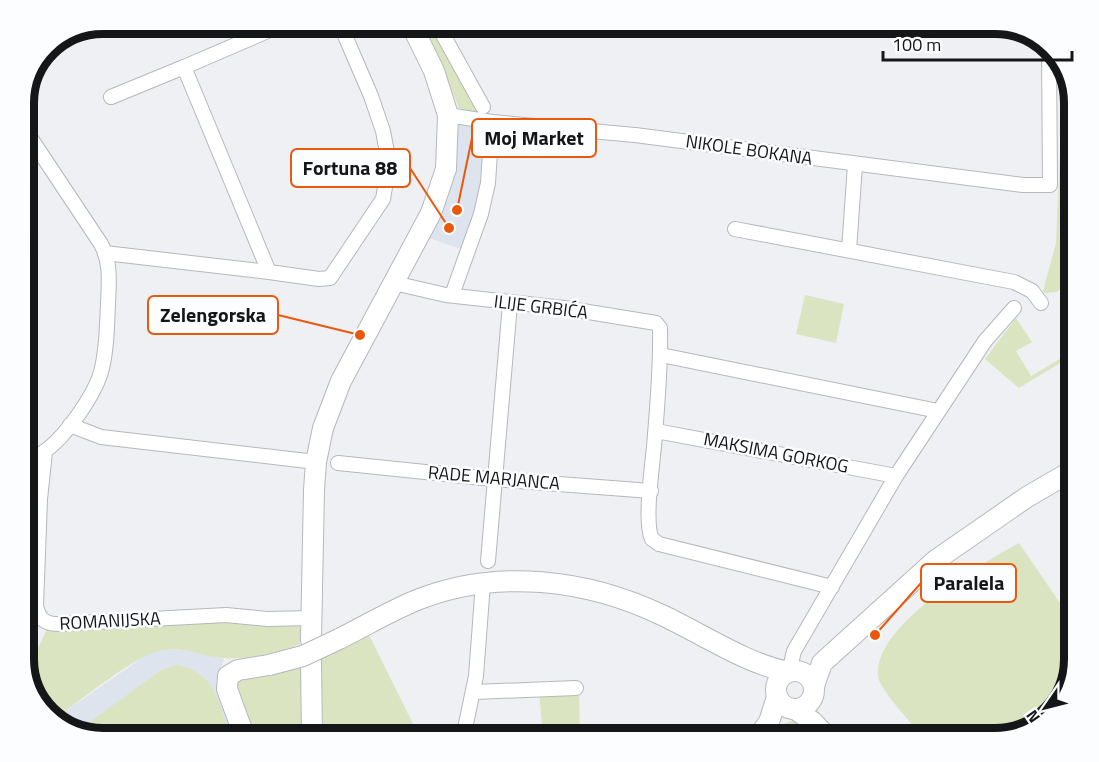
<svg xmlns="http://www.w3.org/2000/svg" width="1099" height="762" font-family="'Titillium Web',sans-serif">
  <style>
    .built { fill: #dde4ee }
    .green { fill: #dbe4c1 }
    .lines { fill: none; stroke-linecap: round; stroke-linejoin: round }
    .street-casing { stroke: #b5b8bb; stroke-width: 16 }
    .secondary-casing { stroke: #b5b8bb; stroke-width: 22 }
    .street { stroke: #fff; stroke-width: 14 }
    .secondary { stroke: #fff; stroke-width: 20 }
    .secondary-bridge-casing { stroke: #b5b8bb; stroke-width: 22; stroke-linecap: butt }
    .secondary-bridge { stroke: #fff; stroke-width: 20 }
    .labels { text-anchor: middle; stroke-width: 5; stroke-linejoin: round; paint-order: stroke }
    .street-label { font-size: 18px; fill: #151617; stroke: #fcfdff }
    .rim { fill: none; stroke: #151617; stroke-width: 8 }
    .leader { fill: none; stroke: #e8590c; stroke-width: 2 }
    .callout-dot { fill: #e8590c; stroke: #fcfdff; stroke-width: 2 }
    .callout { fill: #fcfdff; stroke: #e8590c; stroke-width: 2 }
    .callout-label { font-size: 20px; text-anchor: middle; font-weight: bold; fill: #151617 }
  </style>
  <rect width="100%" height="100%" fill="#eef0f4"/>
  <!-- built -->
  <g class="built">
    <polygon points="457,123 486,128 484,182 464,250 426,237"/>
    <polygon points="164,649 183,650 224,659 216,683 236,738 104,738 59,724 54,719 145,656"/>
  </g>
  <!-- green -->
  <g class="green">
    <polygon points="422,24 432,24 480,114 459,108 437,54"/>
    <polygon points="1065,130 1075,130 1075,281 1056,292 1045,293 1043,291 1056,243 1061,133"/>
    <polygon points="805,295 844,304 836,343 796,334"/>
    <polygon points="1016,318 1032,342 1016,351 1031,376 1070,353 1065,344 1075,338 1075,354 1019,388 985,359"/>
    <path d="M1019 543 1075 625V659L1061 703 1031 730 996 738H924C914 726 879 689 878 676 874 624 980 565 1019 543Z"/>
    <path d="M218 618 301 622 300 644C279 653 246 660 223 658 203 657 184 646 163 650 134 655 81 701 54 719 34 697 24 682 24 651L37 650 48 627Z"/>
    <polygon points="369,635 415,728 395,738 323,738 321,657"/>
    <path d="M177 665C217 672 219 705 231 738H104L79 730 161 670Z"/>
    <polygon points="301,665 303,738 254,738 236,691 237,682"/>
    <polygon points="539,691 579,691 580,738 543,738"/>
    <polygon points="794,720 805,725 816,738 772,738 781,725"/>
  </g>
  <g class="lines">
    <defs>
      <g id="street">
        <polyline points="437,24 483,107"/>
        <polyline points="184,67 284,24"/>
        <polyline points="448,115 492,122 635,135 1023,185 1050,185 1049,48"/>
        <path d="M24 128 101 244C111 262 109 283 108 303 107 325 107 350 101 372 94 396 65 437 45 451 40 456 31 458 24 461"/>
        <polyline points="735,229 1014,282 1032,291 1041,303"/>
        <polyline points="849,250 855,165"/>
        <polyline points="105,253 269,272 184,67 111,97"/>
        <polyline points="269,272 319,279 330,278 383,199 389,163 383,131 371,96 340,24"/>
        <path d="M394 283 446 295 564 308 656 323 660 328C661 363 658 398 655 434 654 457 643 521 652 539L659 544 832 587"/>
        <polyline points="452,295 481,214 488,183 492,122"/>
        <polyline points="661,355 938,411"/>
        <polyline points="70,425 101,437 316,462"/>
        <polyline points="656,431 896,476"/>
        <path d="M45 452 40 499 36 606C39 619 45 624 58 624L226 615 268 619 311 618"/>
        <polyline points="338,463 493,479 651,491"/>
        <polyline points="488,561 510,304"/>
        <polyline points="789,672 794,651 896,476 985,341 1014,308"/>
        <polyline points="474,692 576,688"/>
        <polyline points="463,738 476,676 483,583"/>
      </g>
      <g id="secondary">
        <path d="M339 639C365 626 390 611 417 600 497 568 587 579 664 616 704 635 745 663 788 672"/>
        <polyline points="311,640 314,490 316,462 323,428 341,381 431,213 446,169 448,115 434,71 411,24"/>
        <polyline points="311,661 312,738"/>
        <circle cx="795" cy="690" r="19"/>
        <polyline points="814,686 822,663 936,560 1027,497 1075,469"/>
        <polyline points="795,709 813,722 828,738"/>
        <polyline points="245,738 227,689 228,676 238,670 269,665"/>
        <polyline points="757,738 769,722 777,697"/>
      </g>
    </defs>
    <!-- street casing -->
    <use href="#street" class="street-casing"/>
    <!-- secondary casing -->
    <use href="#secondary" class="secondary-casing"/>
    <!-- street -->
    <use href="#street" class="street"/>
    <!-- secondary -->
    <use href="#secondary" class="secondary"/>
    <defs>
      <polyline id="secondary-bridge" points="269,665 303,656 339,639"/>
    </defs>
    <!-- secondary-bridge casing -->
    <use href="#secondary-bridge" class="secondary-bridge-casing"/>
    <!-- secondary-bridge -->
    <use href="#secondary-bridge" class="secondary-bridge"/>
  </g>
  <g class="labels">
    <!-- street labels -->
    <g class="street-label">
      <text transform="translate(749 150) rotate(8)" y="6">NIKOLE BOKANA</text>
      <text transform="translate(541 307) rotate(7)" y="6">ILIJE GRBIĆA</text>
      <text transform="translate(776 453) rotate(11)" y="6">MAKSIMA GORKOG</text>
      <text transform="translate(494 478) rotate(5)" y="6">RADE MARJANCA</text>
      <text transform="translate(110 621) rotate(-3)" y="6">ROMANIJSKA</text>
    </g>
  </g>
  <!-- crop -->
  <path d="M0 0H1099V762H0ZM103 34H995A69 69 0 0 1 1064 103V659A69 69 0 0 1 995 728H103A69 69 0 0 1 34 659V103A69 69 0 0 1 103 34Z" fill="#fcfdff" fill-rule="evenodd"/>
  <path class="rim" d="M103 34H995A69 69 0 0 1 1064 103V659A69 69 0 0 1 995 728H103A69 69 0 0 1 34 659V103A69 69 0 0 1 103 34Z"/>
  <!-- callouts -->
  <path class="leader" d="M457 210L472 138M449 228L410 168M360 335L278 315M875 635L921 583"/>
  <g class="callout-dot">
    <circle cx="457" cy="210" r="6"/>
    <circle cx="449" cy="228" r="6"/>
    <circle cx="360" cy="335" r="6"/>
    <circle cx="875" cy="635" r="6"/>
  </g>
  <g class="callout">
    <rect x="472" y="119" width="124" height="38" rx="6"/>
    <rect x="291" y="149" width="119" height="38" rx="6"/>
    <rect x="148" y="296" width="130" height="38" rx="6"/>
    <rect x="921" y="564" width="95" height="38" rx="6"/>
  </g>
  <g class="callout-label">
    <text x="534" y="145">Moj Market</text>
    <text x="350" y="175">Fortuna 88</text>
    <text x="213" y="322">Zelengorska</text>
    <text x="969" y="590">Paralela</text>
  </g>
  <!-- north arrow -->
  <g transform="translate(1045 708) rotate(235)" stroke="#fcfdff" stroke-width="4.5" paint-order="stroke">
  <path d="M0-4.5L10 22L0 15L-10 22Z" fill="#151617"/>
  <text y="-9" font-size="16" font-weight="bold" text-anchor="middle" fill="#151617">N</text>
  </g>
  <!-- scale -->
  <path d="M883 51v9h189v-9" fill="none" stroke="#151617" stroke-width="3"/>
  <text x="892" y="51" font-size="18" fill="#151617" stroke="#fcfdff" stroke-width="4.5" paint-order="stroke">100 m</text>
</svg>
